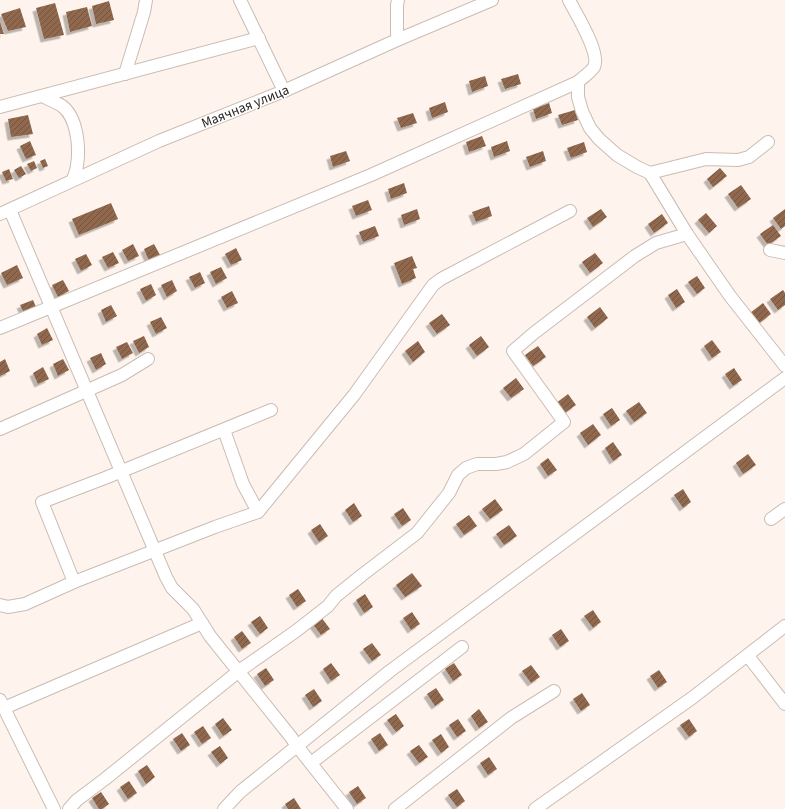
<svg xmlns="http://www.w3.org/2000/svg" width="785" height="809" font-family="'Source Sans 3',sans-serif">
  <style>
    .building { fill: url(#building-hatch); filter: url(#shadow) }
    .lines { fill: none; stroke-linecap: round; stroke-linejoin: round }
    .street-casing { stroke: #c9bcb4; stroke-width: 14 }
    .street { stroke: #fff; stroke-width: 12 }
    .labels { text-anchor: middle; stroke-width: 3; stroke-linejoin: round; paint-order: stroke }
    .street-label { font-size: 14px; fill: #292421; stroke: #fff }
  </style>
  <defs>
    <pattern id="building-hatch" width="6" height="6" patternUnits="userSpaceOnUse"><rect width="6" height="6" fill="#90684e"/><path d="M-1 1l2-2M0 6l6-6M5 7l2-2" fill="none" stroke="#765540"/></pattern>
    <filter id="shadow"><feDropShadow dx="-3.5" dy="3.5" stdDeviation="0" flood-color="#0004"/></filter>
  </defs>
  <rect width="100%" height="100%" fill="#fff4ed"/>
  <!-- building -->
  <g class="building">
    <polygon points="109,1 114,20 96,24 92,6"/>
    <polygon points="55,3 64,35 44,39 36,8"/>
    <polygon points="87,7 92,26 70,32 66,12"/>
    <polygon points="20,8 26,27 8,31 1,14"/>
    <polygon points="0,22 4,34 0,34"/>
    <polygon points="518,74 521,84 505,89 501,79"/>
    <polygon points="485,76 488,86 472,92 469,81"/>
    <polygon points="445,102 448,112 432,118 429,108"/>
    <polygon points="549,103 552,113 536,119 533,109"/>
    <polygon points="575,110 578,120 562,125 558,115"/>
    <polygon points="413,113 417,123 401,128 397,118"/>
    <polygon points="28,115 33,134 11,137 8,119"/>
    <polygon points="482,136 486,146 469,152 466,142"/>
    <polygon points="30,141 36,155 26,159 20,146"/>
    <polygon points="507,141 510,151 494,157 491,147"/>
    <polygon points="584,142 587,152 571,158 567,148"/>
    <polygon points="346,151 350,161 333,167 330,156"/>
    <polygon points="543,151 546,161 530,167 526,157"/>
    <polygon points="45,159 48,166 43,168 40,161"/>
    <polygon points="34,161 37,168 31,171 27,164"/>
    <polygon points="21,166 26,174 19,178 14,170"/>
    <polygon points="720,168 727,176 713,187 707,179"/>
    <polygon points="9,169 13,179 6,181 2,172"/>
    <polygon points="404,183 407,193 391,199 388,189"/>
    <polygon points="741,185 751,199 738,208 728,194"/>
    <polygon points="368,200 372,210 356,216 352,206"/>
    <polygon points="111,203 118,219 79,235 72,219"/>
    <polygon points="489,206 492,216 476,222 472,212"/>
    <polygon points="417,209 420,219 404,225 401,215"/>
    <polygon points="601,209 607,217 593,227 587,218"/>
    <polygon points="785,209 785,226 781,229 773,218"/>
    <polygon points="706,213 717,226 709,233 698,220"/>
    <polygon points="662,214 668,223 654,233 648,224"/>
    <polygon points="773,225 781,236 768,245 760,234"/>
    <polygon points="375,226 379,236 363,242 359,232"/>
    <polygon points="133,244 139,256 128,261 122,250"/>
    <polygon points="154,244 160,255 149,261 144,249"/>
    <polygon points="236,248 242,260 231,265 225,254"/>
    <polygon points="113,252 119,263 108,268 102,257"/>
    <polygon points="595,253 603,263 590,273 582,262"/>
    <polygon points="86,254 92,265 81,271 75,259"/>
    <polygon points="412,256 417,268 413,269 416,278 402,284 394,263"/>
    <polygon points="17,265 23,278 7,285 1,273"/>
    <polygon points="221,267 227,278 216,284 210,272"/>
    <polygon points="200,272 205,283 195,288 189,277"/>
    <polygon points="697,276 705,288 697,294 688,282"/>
    <polygon points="63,280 69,291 58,297 52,285"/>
    <polygon points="172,280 177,291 167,297 161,285"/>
    <polygon points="151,284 156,295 146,301 140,289"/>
    <polygon points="677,289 685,302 676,308 668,295"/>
    <polygon points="783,290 785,293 785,305 778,310 770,299"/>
    <polygon points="232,291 238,303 227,308 221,297"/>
    <polygon points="33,300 37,309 25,315 20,305"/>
    <polygon points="763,303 771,314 758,324 750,313"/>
    <polygon points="111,305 117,316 106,322 101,310"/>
    <polygon points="600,307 608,318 595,328 587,317"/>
    <polygon points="442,314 450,325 437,334 429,323"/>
    <polygon points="161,317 167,328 156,334 150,322"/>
    <polygon points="47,328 53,340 42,345 37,334"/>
    <polygon points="144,336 149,347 139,353 133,341"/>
    <polygon points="481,336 489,347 477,356 469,345"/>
    <polygon points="712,340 721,352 712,358 704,346"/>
    <polygon points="418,341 425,352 413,362 405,351"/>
    <polygon points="127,342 133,353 122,359 116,347"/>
    <polygon points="538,346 546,357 533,366 525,355"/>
    <polygon points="101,353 106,364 96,370 90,358"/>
    <polygon points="5,359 10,371 0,376 0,362"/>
    <polygon points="63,359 69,370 58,376 53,364"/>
    <polygon points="43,367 49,379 38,384 33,373"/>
    <polygon points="734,368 742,380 733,386 725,374"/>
    <polygon points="516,378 524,389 511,398 503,388"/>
    <polygon points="568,394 576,405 563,414 555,404"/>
    <polygon points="639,402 647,413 634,422 626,411"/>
    <polygon points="612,408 620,420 611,426 603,414"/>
    <polygon points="593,424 601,435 588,445 580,433"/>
    <polygon points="613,442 622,455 613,461 605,448"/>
    <polygon points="748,454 756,465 743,474 736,463"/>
    <polygon points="548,458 557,470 548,476 540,464"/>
    <polygon points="683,489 691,502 683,508 674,495"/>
    <polygon points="495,499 503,510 490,519 482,509"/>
    <polygon points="354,503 362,516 353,522 345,510"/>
    <polygon points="403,508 411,520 402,526 394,514"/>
    <polygon points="469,515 477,526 464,535 456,524"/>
    <polygon points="320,524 328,536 319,542 311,530"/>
    <polygon points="509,525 517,536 504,545 496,534"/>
    <polygon points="412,573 422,586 405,597 396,585"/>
    <polygon points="298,589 306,601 297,607 289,595"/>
    <polygon points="365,594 373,607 364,613 356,600"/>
    <polygon points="593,610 601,622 593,628 584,616"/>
    <polygon points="412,612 420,624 411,630 403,618"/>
    <polygon points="260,616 268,628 260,634 251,622"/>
    <polygon points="321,617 330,629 321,635 312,623"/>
    <polygon points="561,629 569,641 560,647 552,635"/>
    <polygon points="242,631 251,643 242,649 234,637"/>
    <polygon points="372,643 381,655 372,661 363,649"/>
    <polygon points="331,663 340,675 331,681 323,669"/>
    <polygon points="454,663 462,675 453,681 445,669"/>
    <polygon points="531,665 540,677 531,683 522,671"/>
    <polygon points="266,668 274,680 265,686 257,674"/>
    <polygon points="659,670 667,682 658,688 650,676"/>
    <polygon points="436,688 444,700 435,706 427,694"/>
    <polygon points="314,689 322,701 313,707 305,695"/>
    <polygon points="582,693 590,705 581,711 573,699"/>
    <polygon points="479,709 488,722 479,728 471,716"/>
    <polygon points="396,714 404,726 396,732 387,720"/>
    <polygon points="223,718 232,730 223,736 215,724"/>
    <polygon points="458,719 466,731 457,737 449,725"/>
    <polygon points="689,719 697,731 689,737 680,725"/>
    <polygon points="203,726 211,738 202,744 194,732"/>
    <polygon points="182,733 190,745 181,751 173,739"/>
    <polygon points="380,733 388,745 379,751 371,739"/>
    <polygon points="441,734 449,747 441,753 432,740"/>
    <polygon points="419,745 428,757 419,763 410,751"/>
    <polygon points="220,746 228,758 220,764 211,752"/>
    <polygon points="489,757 497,769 488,775 480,763"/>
    <polygon points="147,765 155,777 146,784 138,771"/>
    <polygon points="129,781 137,793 128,799 120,787"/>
    <polygon points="358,786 366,798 357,804 349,792"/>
    <polygon points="457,789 465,801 457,807 448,795"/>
    <polygon points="101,792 109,804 102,809 99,809 92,798"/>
    <polygon points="294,798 301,809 288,809 285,804"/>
  </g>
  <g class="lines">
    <defs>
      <g id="street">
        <polyline points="240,0 284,91"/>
        <polyline points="397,40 397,5 398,0"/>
        <polyline points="125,74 144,12 146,0"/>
        <polyline points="578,82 578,97 582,111 590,128 599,139 617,155 637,167 650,173 687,234 730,296 785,366"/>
        <path d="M42 96C48 99 56 102 62 106 77 117 80 147 77 165 77 170 74 175 73 180"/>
        <polyline points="0,107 259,38"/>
        <polyline points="650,173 706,159 738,160 749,157 768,142"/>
        <polyline points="10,210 166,577 172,588 193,609 210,636 291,737 297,746 347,809"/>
        <polyline points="0,214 159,141 284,91 397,40 492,0"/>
        <polyline points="770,250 785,253"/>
        <path d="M0 328 371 175 578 82C582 78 591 72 594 67 601 53 576 14 569 0"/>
        <polyline points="0,429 122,375 148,359"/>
        <polyline points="224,430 243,484 258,512"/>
        <polyline points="771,519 785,509"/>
        <polyline points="74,582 42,502 105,478 271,410"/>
        <polyline points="0,605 8,607 25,604 74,582 215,527 258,512 354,395 433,285 441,279 570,211"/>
        <polyline points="748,656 785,704"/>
        <polyline points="0,700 54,809"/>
        <polyline points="4,708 202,623"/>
        <polyline points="311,763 462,647"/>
        <polyline points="69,809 77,800 105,779 239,671 296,631 328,606 336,596 362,575 417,533 449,493 458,475 466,468 477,464 496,464 507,462 524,454 564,422 513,351 534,333 635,256 656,243 687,234"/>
        <polyline points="224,809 240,792 390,671 785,378"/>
        <polyline points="395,809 511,718 554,691"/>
        <polyline points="535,809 692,698 785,626"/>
      </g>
    </defs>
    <!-- street casing -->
    <use href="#street" class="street-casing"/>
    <!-- street -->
    <use href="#street" class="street"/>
  </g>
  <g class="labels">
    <!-- street labels -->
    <g class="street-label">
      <text transform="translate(245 106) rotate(-22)" y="5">Маячная улица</text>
    </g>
  </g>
</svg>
